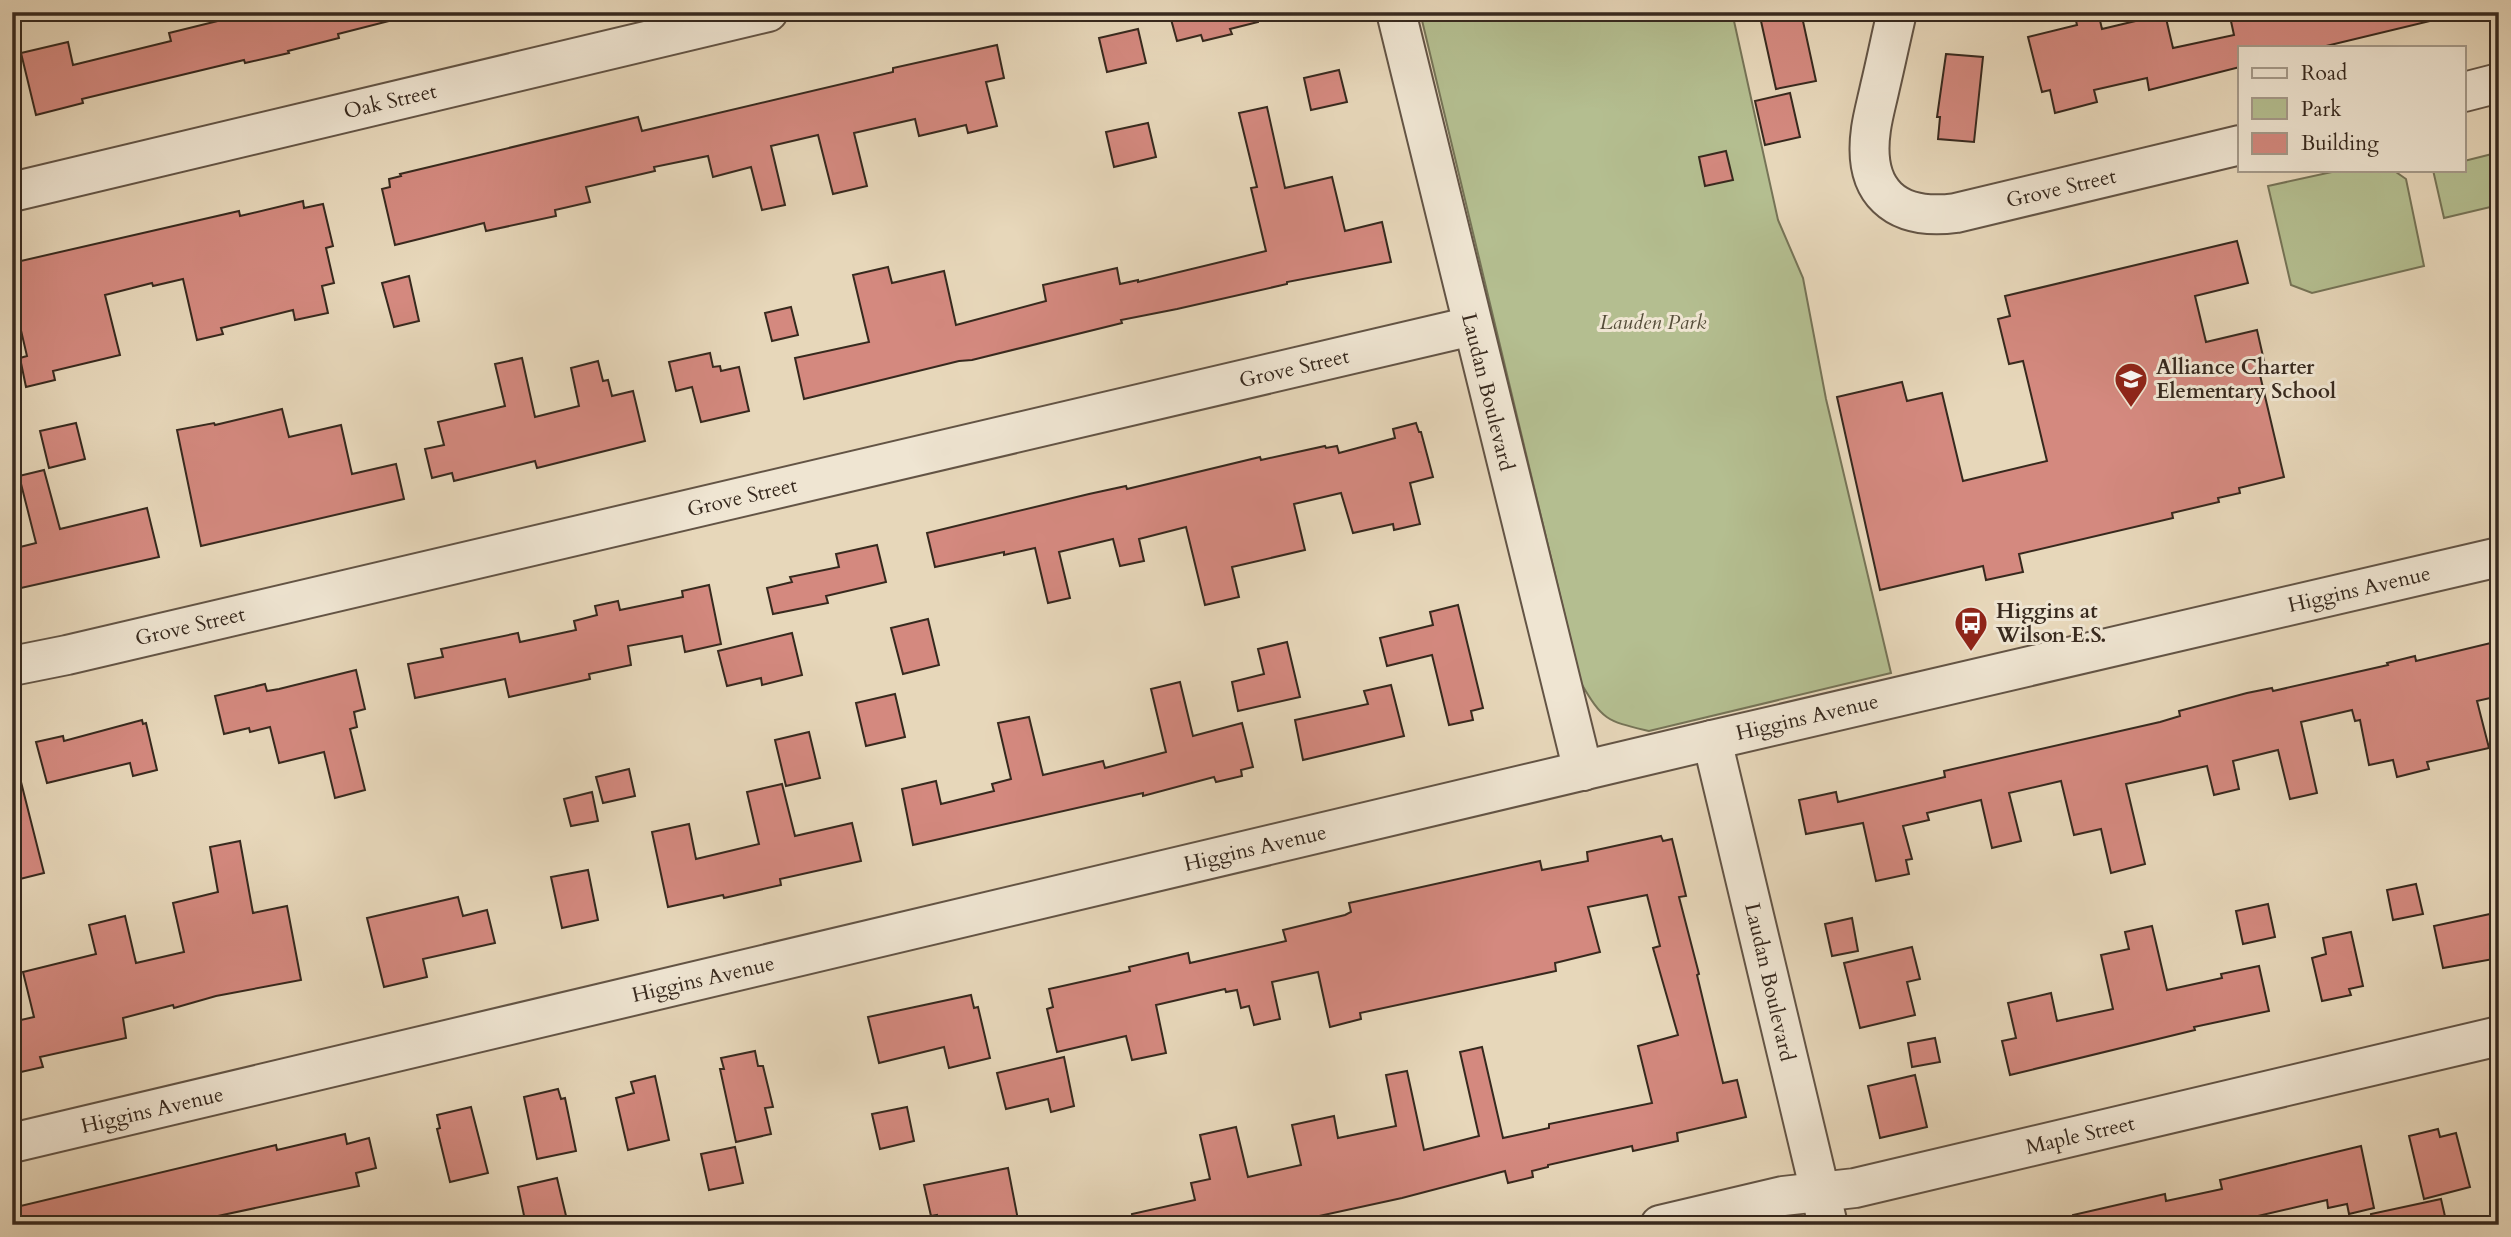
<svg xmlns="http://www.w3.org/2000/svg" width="2511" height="1237" font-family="Cardo,serif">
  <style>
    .green { fill: #b4be90; stroke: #767457; stroke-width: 2 }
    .building { fill: #d4897f; stroke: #37291e; stroke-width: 2 }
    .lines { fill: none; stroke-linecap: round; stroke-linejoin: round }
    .minor-casing { stroke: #635445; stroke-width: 42 }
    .minor { stroke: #efe5d2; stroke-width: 38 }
    .labels { text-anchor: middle; stroke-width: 6; stroke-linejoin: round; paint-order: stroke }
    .street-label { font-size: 21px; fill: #37291e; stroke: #efe5d2 }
    .park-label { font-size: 21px; font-style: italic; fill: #564e3a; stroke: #efe5d2 }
    .poi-label { font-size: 21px; font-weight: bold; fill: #37291e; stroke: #efe5d2; text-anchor: start }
  </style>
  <rect width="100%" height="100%" fill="#e7d7ba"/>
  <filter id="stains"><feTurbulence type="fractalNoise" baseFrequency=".00286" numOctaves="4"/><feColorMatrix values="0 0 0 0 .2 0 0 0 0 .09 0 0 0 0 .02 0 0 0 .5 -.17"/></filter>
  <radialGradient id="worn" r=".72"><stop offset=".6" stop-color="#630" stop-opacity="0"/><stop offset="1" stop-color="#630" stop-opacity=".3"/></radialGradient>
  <!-- green -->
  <g class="green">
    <path d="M1420 12H1732L1778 220 1803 278 1826 399 1891 673 1649 731C1607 721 1603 721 1581 683Z"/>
    <polygon points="2492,154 2499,183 2499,205 2444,218 2433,170 2464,170 2464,161"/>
    <polygon points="2341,170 2393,170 2406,179 2424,266 2312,293 2291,285 2268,186"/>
  </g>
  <!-- building -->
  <g class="building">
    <polygon points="233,12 388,12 389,21 338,34 339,38 288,51 289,53 245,63 244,60 144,84 82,99 83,103 36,115 21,53 68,42 73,65 171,41 169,33 234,17"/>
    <polygon points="1169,12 1257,12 1258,22 1230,29 1232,34 1203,41 1201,35 1177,41"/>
    <polygon points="1759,12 1801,12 1816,81 1776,89"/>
    <polygon points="2074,12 2098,12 2102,29 2165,14 2173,48 2234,35 2229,12 2429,12 2430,21 2322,47 2240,47 2240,67 2149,90 2147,78 2094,90 2097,102 2055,113 2050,90 2042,92 2028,37 2077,25"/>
    <polygon points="1138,29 1146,63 1107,72 1099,38"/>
    <polygon points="997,45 1004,78 986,82 997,126 968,133 966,125 919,136 915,119 854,133 867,186 833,194 818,135 771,146 785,205 762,210 751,167 713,177 708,156 654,167 655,171 586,187 590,202 555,210 556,216 486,231 484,223 395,245 382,189 390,187 389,179 401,176 400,174 638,117 642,131 893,72 893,68"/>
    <polygon points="1946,54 1983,57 1974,142 1938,139 1940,117 1937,117"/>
    <polygon points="1339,70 1347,102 1311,110 1304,78"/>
    <polygon points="1790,93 1800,137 1765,145 1755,101"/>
    <polygon points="1267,107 1285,188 1332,177 1345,231 1382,222 1391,262 1287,282 1287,284 1177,309 1121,320 1122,323 972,360 959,361 804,399 795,358 869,342 853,275 888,267 892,283 944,271 956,325 1046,301 1043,285 1117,268 1120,284 1138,280 1138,282 1266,251 1251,188 1257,187 1239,113"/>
    <polygon points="1148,123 1156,157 1114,167 1106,132"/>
    <polygon points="1726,151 1733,180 1705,186 1699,157"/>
    <polygon points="303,201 304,208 323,204 333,246 326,248 334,283 322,286 328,313 295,320 293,310 221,328 223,334 197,340 183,279 153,286 152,283 105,295 120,355 53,371 55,380 26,387 20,358 27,356 12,292 12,263 239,211 240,216"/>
    <polygon points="2237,241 2248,283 2195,296 2206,342 2257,330 2267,374 2260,375 2284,477 2239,488 2240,493 2218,498 2219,502 2172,513 2173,518 2019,554 2023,572 1986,580 1983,566 1880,590 1837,397 1902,382 1907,401 1942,393 1963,481 2047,461 2023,361 2009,364 1998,319 2010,316 2005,296"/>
    <polygon points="409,276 419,321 394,327 382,283"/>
    <polygon points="791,307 798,335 772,341 765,313"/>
    <polygon points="710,353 713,367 720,366 721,371 739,367 749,411 701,422 692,387 676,391 669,362"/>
    <polygon points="522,358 535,417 579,406 571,368 598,361 603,381 608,380 612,396 633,391 645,441 537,468 535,461 454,481 452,473 432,478 425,449 444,445 438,422 505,406 495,364"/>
    <polygon points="282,409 289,437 341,425 352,474 396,464 404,499 201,546 177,430 214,423 215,425"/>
    <polygon points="76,423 85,459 49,468 40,431"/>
    <polygon points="1416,423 1419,432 1421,432 1433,477 1410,483 1420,524 1394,530 1393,524 1353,533 1341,493 1294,504 1305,550 1232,567 1239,597 1205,605 1186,527 1139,539 1144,561 1120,566 1113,539 1059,552 1070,598 1048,603 1035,548 1004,555 1004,552 935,567 927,533 1089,494 1126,486 1127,489 1260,457 1261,460 1325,446 1326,448 1337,446 1339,453 1395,438 1393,429"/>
    <polygon points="44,470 60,529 147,508 159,557 12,590 12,549 36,543 19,476"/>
    <polygon points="877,545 886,582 826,596 828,603 773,614 767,588 792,582 790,577 839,567 836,554"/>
    <polygon points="709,585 721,644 685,652 682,636 628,646 631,665 589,674 590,679 509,697 505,679 415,698 408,664 443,657 441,649 518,633 520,642 576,630 574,621 597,615 595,606 618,601 620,610 683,597 682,591"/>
    <polygon points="1458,605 1483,708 1471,711 1473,720 1449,725 1432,655 1387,666 1380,638 1433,625 1430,612"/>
    <polygon points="928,619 939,665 903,674 891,628"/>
    <polygon points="792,633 802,675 762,685 761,678 727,686 718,651"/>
    <polygon points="2499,641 2499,696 2477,701 2489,748 2427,762 2429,769 2397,777 2393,760 2369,765 2360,720 2355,721 2352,710 2301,722 2317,793 2290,799 2278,750 2233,761 2239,789 2214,795 2207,766 2126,784 2145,864 2111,873 2101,829 2074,835 2061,781 2009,793 2021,841 1992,848 1981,800 1927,813 1929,820 1903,826 1912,859 1906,860 1909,874 1876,881 1863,823 1806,834 1799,800 1836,792 1838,802 1945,777 1944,771 2160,722 2180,716 2179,711 2247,693 2272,688 2273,691 2388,665 2387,663 2415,656 2416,661"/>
    <polygon points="1287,642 1300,697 1238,711 1232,682 1264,674 1258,649"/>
    <polygon points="356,670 365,709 354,712 357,727 350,729 365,790 335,798 324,752 279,763 270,727 250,732 249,728 224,734 215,696 265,684 267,691 279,689"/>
    <polygon points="1180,682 1193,736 1242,723 1253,767 1241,770 1242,776 1216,782 1214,777 1143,796 1143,793 913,845 902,789 936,781 941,804 994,791 992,784 1011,779 998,723 1029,717 1043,775 1103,761 1105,768 1166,752 1151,689"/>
    <polygon points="1391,685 1404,736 1303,760 1295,720 1368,704 1364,691"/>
    <polygon points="895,694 905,737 866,746 856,703"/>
    <polygon points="142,720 143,724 146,723 157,770 133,776 130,763 47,783 36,742 63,736 64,741"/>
    <polygon points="809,732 820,778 786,786 775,740"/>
    <polygon points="629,769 635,796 603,803 596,777"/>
    <polygon points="21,782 44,873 12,881 12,783"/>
    <polygon points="782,784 795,836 852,823 861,861 780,879 781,885 724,898 723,895 668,907 652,832 689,824 696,859 759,844 747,792"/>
    <polygon points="592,792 598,821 571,826 564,799"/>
    <polygon points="1661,836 1663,841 1672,839 1686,896 1679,897 1699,974 1697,975 1723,1083 1737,1080 1746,1117 1677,1133 1678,1141 1633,1151 1632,1146 1548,1165 1548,1167 1532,1171 1533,1177 1508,1183 1505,1171 1402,1198 1319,1216 1320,1222 1307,1225 1133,1225 1132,1214 1195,1200 1191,1183 1210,1179 1200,1135 1236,1127 1248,1177 1301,1165 1292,1125 1334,1116 1338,1138 1396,1126 1386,1075 1407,1071 1424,1150 1479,1136 1460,1052 1482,1047 1503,1138 1549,1128 1549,1124 1652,1103 1638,1046 1678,1035 1653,948 1660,946 1647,895 1588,907 1600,952 1555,963 1556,971 1360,1013 1361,1019 1330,1027 1318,972 1272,982 1280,1019 1254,1025 1249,1006 1241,1008 1237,990 1226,992 1225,989 1156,1005 1166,1053 1132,1060 1126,1036 1057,1052 1047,1009 1053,1007 1049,989 1130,971 1129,967 1188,953 1190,963 1286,941 1283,930 1345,915 1351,912 1349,903 1540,861 1542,870 1588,861 1587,852"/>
    <polygon points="240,841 253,913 287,906 301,980 216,996 174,1008 173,1005 123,1018 126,1038 40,1057 43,1067 12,1074 12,1022 34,1017 23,972 96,954 89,925 125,916 136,963 184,952 173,903 218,892 210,847"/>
    <polygon points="588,870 598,920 562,928 551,877"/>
    <polygon points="2416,884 2423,914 2393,920 2387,890"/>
    <polygon points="458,897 463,916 487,910 495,943 423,959 427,977 384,987 367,918"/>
    <polygon points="2268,904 2275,937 2243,944 2236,911"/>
    <polygon points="2490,914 2499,958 2443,968 2434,926"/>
    <polygon points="1852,918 1858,951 1832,956 1825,924"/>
    <polygon points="2152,926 2167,990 2222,978 2221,974 2259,966 2269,1011 2194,1027 2195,1030 2010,1075 2002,1041 2016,1038 2008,1003 2051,993 2057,1021 2113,1009 2101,955 2129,949 2125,932"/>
    <polygon points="2351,932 2363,986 2349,989 2351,995 2322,1001 2312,958 2326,954 2323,938"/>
    <polygon points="1912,947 1920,979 1907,982 1915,1015 1860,1028 1844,963"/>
    <polygon points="971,995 974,1008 978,1007 990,1058 949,1068 944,1047 879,1063 868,1017"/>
    <polygon points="1935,1038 1940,1062 1912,1067 1908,1043"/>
    <polygon points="755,1051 758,1066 763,1066 773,1107 765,1108 771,1134 736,1142 720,1069 724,1069 721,1058"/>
    <polygon points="1064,1057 1074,1106 1051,1112 1048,1099 1006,1109 997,1073"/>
    <polygon points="1915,1075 1927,1127 1880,1138 1868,1086"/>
    <polygon points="655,1076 669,1140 628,1150 616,1098 634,1093 631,1082"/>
    <polygon points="558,1089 561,1099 565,1098 576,1151 537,1159 524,1097"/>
    <polygon points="471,1107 488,1173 450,1182 437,1129 440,1128 437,1115"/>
    <polygon points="907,1107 914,1141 880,1149 872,1114"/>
    <polygon points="2438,1129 2440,1137 2456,1133 2470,1187 2424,1199 2409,1136"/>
    <polygon points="345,1134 347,1144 369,1138 376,1168 356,1173 359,1186 213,1217 215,1225 12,1225 12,1208 276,1145 277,1150"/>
    <polygon points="2361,1146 2374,1208 2349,1214 2347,1204 2328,1208 2327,1200 2219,1225 2074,1225 2073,1215 2165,1194 2166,1201 2222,1189 2220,1180"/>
    <polygon points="735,1147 743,1183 709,1190 701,1154"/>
    <polygon points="1008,1168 1019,1225 938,1225 937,1215 931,1216 924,1185"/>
    <polygon points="557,1178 567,1220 545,1225 526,1225 518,1187"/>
    <polygon points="2441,1199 2447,1225 2372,1225 2371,1214"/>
  </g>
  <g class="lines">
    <defs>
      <g id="minor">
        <polyline points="1396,12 1583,771"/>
        <path d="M1897 12C1891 37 1886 62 1880 87 1877 101 1873 115 1871 129 1862 192 1895 221 1956 213L2240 145"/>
        <polyline points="2464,92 2499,83"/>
        <polyline points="12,192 768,12"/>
        <polyline points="12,666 67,655 1472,326"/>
        <polyline points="1712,740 1828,1225"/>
        <polyline points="12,1143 1712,740 2499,557"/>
        <polyline points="1660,1225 1783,1196 1855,1188 2499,1036"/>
      </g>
    </defs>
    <!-- minor casing -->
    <use href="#minor" class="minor-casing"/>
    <!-- minor -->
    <use href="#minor" class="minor"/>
  </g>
  <!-- icons -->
  <defs>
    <symbol id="school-pin" viewBox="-11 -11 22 30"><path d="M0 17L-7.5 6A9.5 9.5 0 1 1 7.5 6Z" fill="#8f2418" stroke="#efe5d2"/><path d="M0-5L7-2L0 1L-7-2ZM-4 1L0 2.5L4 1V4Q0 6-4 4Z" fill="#fff"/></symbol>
    <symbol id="bus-pin" viewBox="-11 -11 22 30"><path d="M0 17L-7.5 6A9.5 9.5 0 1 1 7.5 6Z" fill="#8f2418" stroke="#efe5d2"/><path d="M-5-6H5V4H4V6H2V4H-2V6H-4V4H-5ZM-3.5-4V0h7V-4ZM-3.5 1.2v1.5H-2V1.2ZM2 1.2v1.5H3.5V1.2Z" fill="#fff"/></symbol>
  </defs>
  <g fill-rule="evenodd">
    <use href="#school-pin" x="2112" y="360" width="38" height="52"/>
    <use href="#bus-pin" x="1952" y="604" width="38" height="52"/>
  </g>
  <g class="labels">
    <!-- street labels -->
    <g class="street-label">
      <text transform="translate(390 101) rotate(-13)" y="7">Oak Street</text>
      <text transform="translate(2061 188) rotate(-13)" y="7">Grove Street</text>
      <text transform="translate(1294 368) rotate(-13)" y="7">Grove Street</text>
      <text transform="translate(1488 392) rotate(76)" y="7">Laudan Boulevard</text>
      <text transform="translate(742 497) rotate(-13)" y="7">Grove Street</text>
      <text transform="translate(2359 589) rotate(-13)" y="7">Higgins Avenue</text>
      <text transform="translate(190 626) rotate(-13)" y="7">Grove Street</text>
      <text transform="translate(1807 717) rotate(-13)" y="7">Higgins Avenue</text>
      <text transform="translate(1255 848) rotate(-13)" y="7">Higgins Avenue</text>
      <text transform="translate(703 979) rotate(-13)" y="7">Higgins Avenue</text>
      <text transform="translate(1770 982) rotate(77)" y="7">Laudan Boulevard</text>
      <text transform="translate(152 1110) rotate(-13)" y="7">Higgins Avenue</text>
      <text transform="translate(2080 1135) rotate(-13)" y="7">Maple Street</text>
    </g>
    <!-- park labels -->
    <g class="park-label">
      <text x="1653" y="329">Lauden Park</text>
    </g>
    <!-- poi labels -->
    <g class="poi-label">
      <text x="2156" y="374">Alliance Charter<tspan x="2156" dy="24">Elementary School</tspan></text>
      <text x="1996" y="618">Higgins at<tspan x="1996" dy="24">Wilson E.S.</tspan></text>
    </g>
  </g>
  <!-- margin -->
  <rect width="2511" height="1237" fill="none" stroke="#e7d7ba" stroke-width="42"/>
  <rect x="14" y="14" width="2483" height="1209" fill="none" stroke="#37291e" stroke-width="3.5"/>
  <rect x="21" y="21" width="2469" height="1195" fill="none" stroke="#37291e" stroke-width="2"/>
  <!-- legend -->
  <rect x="2238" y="46" width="228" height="126" fill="#efe5d2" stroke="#a59a8a" stroke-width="2"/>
  <rect x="2252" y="68" width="35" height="10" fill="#efe5d2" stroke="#a59a8a" stroke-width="2"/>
  <text x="2301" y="80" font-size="21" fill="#37291e">Road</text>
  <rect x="2252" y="98" width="35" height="21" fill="#b4be90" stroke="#a59a8a" stroke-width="2"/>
  <text x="2301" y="116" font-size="21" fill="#37291e">Park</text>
  <rect x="2252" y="133" width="35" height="21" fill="#d4897f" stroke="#a59a8a" stroke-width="2"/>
  <text x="2301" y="150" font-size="21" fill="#37291e">Building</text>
  <rect width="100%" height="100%" filter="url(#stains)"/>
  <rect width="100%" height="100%" fill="url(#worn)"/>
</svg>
